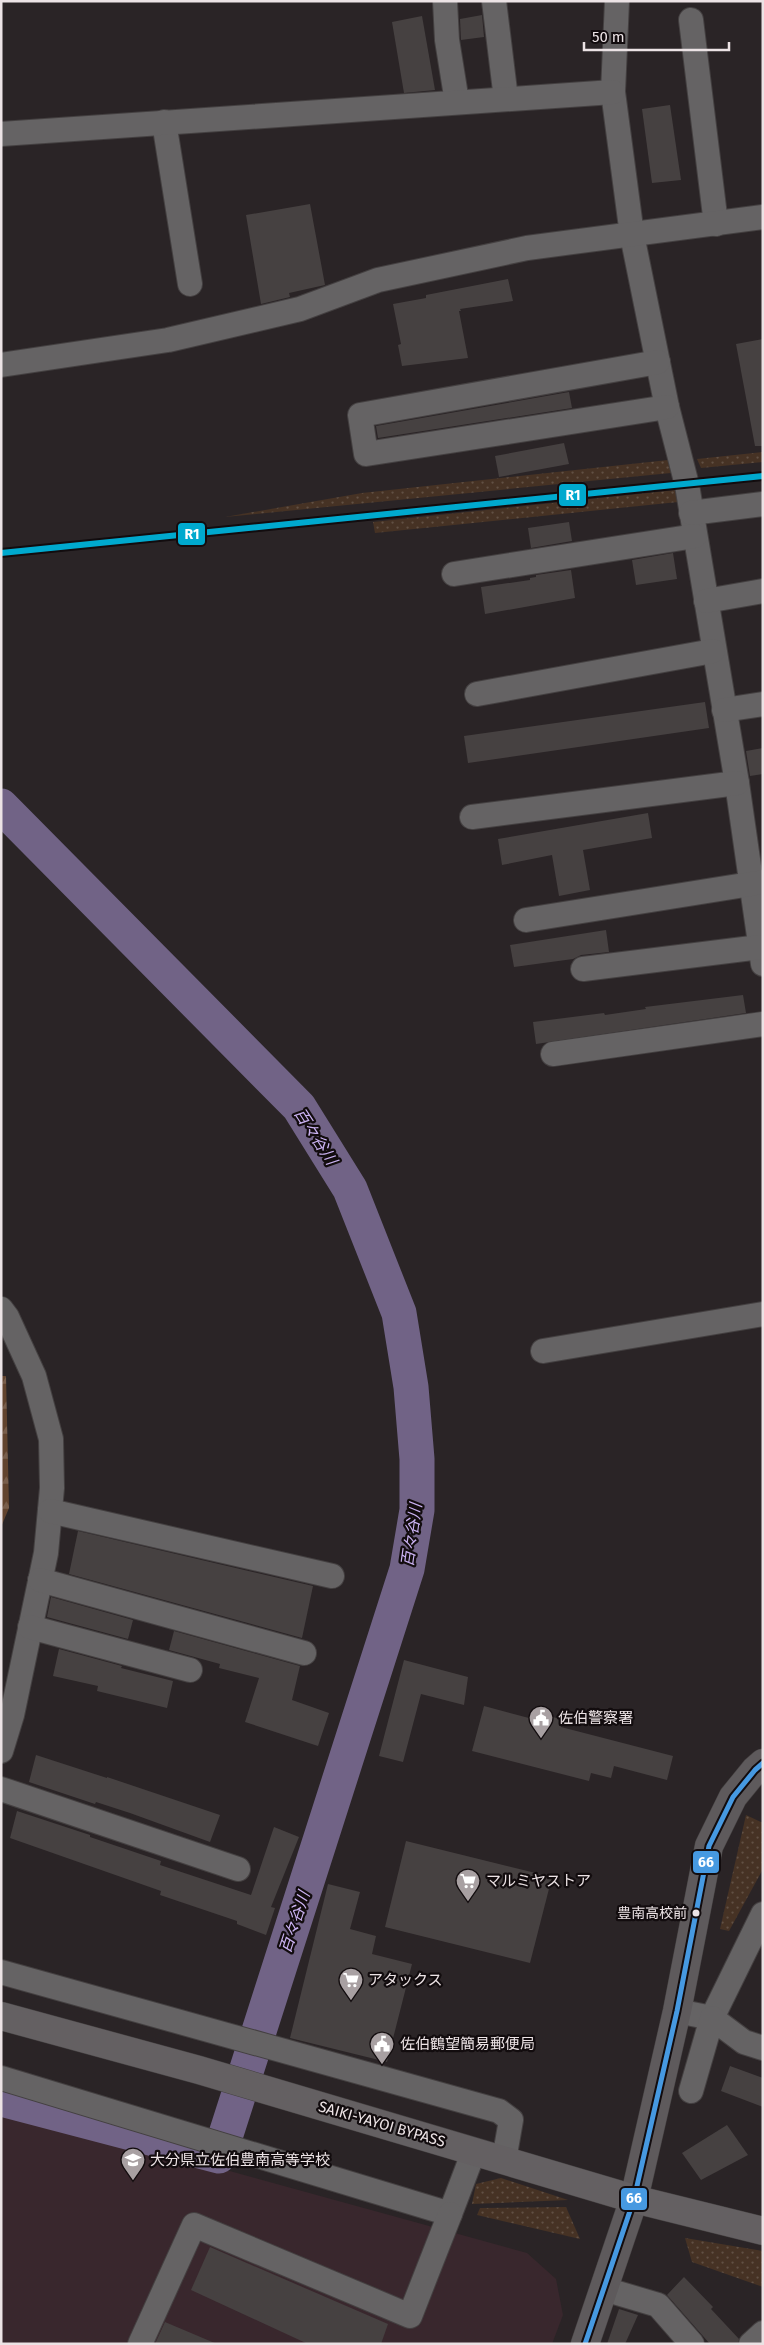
<svg xmlns="http://www.w3.org/2000/svg" width="764" height="2345" font-family="'Fira Sans','Noto Sans JP',sans-serif">
  <style>
    .built { fill: #39272d }
    .grass { fill: url(#grass-dots) }
    .forest { fill: url(#forest-firs) }
    .lines { fill: none; stroke-linecap: round; stroke-linejoin: round }
    .river { stroke: #716386; stroke-width: 35 }
    .building { fill: #464141 }
    .minor-casing { stroke: #444041; stroke-width: 26 }
    .major-casing { stroke: #444041; stroke-width: 29 }
    .highway-casing { stroke: #444041; stroke-width: 29 }
    .minor { stroke: #656364; stroke-width: 24 }
    .major { stroke: #5e5a5c; stroke-width: 28 }
    .highway { stroke: #646062; stroke-width: 28 }
    .bus-1-casing { stroke: #120c0e; stroke-width: 9 }
    .bus-1 { stroke: #4699e1; stroke-width: 5 }
    .rail-1-casing { stroke: #120c0e; stroke-width: 10 }
    .rail-1 { stroke: #00a9ce; stroke-width: 6 }
    .bus-dot { fill: #ece3e5; stroke: #120c0e; stroke-width: 2 }
    .labels { text-anchor: middle; stroke-width: 4.5; stroke-linejoin: round; paint-order: stroke }
    .bus-label { font-size: 14px; fill: #ece3e5; stroke: #120c0e; text-anchor: end }
    .poi-label { font-size: 15px; fill: #ece3e5; stroke: #120c0e; text-anchor: start }
    .street-label { font-size: 15px; fill: #ece3e5; stroke: #120c0e }
    .water-label { font-size: 16px; font-style: italic; fill: #cab2f1; stroke: #120c0e }
    .line-badge { stroke: #120c0e; stroke-width: 2 }
    .badge-label { font-size: 14px; text-anchor: middle; font-weight: bold; fill: #fff }
  </style>
  <defs>
    <pattern id="grass-dots" width="8" height="8" patternUnits="userSpaceOnUse" patternTransform="scale(1.25)"><rect width="8" height="8" fill="#463224"/><path d="M2 2h.1M6 6h.1" fill="none" stroke="#615044" stroke-width="1.8" stroke-linecap="round"/></pattern>
    <pattern id="forest-firs" width="22" height="20" patternUnits="userSpaceOnUse" patternTransform="scale(1.25)"><rect width="22" height="20" fill="#62432e"/><path d="M5 1l3.5 6h-7zM16 11l3.5 6h-7z" fill="#795e4c"/></pattern>
  </defs>
  <rect width="100%" height="100%" fill="#2a2426"/>
  <!-- built -->
  <polygon class="built" points="1,2108 527,2253 556,2279 563,2315 552,2344 1,2344"/>
  <!-- grass -->
  <g class="grass">
    <polygon points="763,452 763,462 701,468 697,459"/>
    <polygon points="668,460 671,473 225,517 362,493"/>
    <polygon points="676,490 678,502 375,533 373,522"/>
    <polygon points="746,1815 763,1823 763,1869 729,1931 720,1929"/>
    <polygon points="501,2178 568,2200 472,2204 476,2184"/>
    <polygon points="566,2207 580,2239 477,2215 480,2208"/>
    <polygon points="685,2238 763,2251 763,2287 692,2262"/>
  </g>
  <!-- forest -->
  <polygon class="forest" points="1,1376 6,1376 9,1508 1,1527"/>
  <g class="lines">
    <!-- river -->
    <polyline class="river" points="1,806 299,1107 350,1189 399,1313 411,1387 417,1459 417,1510 407,1569 219,2156 1,2099"/>
  </g>
  <!-- building -->
  <g class="building">
    <polygon points="482,15 484,37 461,40 460,19"/>
    <polygon points="422,16 435,90 404,93 392,22"/>
    <polygon points="670,105 681,180 652,183 642,109"/>
    <polygon points="310,204 325,285 289,293 290,297 261,304 246,215"/>
    <polygon points="508,279 513,301 460,309 461,311 459,311 468,358 402,366 398,345 401,344 393,304 426,298 426,295"/>
    <polygon points="763,339 763,446 755,446 736,344"/>
    <polygon points="569,392 572,408 378,438 376,426"/>
    <polygon points="564,443 569,464 499,477 495,456"/>
    <polygon points="569,522 572,541 531,548 528,528"/>
    <polygon points="673,553 677,579 636,585 632,560"/>
    <polygon points="571,570 575,598 485,614 481,587 530,580 530,578 536,577 536,575"/>
    <polygon points="705,702 709,728 468,763 464,736"/>
    <polygon points="763,748 763,774 750,776 746,751"/>
    <polygon points="648,813 652,838 583,850 590,890 559,896 552,855 502,865 498,839"/>
    <polygon points="606,930 609,952 581,955 573,959 514,967 510,945"/>
    <polygon points="743,995 746,1013 536,1044 533,1022 604,1013 605,1015 646,1009 645,1007"/>
    <polygon points="78,1531 313,1586 302,1638 69,1574"/>
    <polygon points="51,1597 133,1620 128,1639 47,1617"/>
    <polygon points="174,1631 300,1666 292,1700 329,1713 318,1746 245,1722 259,1678 219,1668 220,1664 169,1650"/>
    <polygon points="59,1649 122,1666 121,1668 173,1681 167,1708 97,1691 98,1686 53,1676"/>
    <polygon points="404,1660 468,1677 464,1705 421,1694 403,1762 379,1756"/>
    <polygon points="484,1706 544,1722 546,1715 563,1720 561,1727 673,1756 667,1780 614,1766 611,1778 591,1773 589,1781 472,1751"/>
    <polygon points="36,1755 107,1778 107,1777 220,1815 210,1842 130,1813 96,1802 95,1804 29,1782"/>
    <polygon points="17,1811 90,1835 90,1837 161,1861 160,1865 251,1895 274,1827 299,1837 271,1907 275,1908 266,1935 237,1924 237,1921 160,1895 161,1891 10,1838"/>
    <polygon points="406,1841 552,1877 530,1963 385,1927"/>
    <polygon points="328,1884 360,1892 350,1929 376,1936 372,1954 412,1964 387,2062 290,2038"/>
    <polygon points="730,2066 763,2078 763,2107 721,2091"/>
    <polygon points="727,2125 748,2155 701,2180 682,2153"/>
    <polygon points="210,2247 388,2324 381,2344 308,2344 191,2290"/>
    <polygon points="684,2277 713,2307 711,2309 739,2339 738,2344 710,2344 667,2295"/>
    <polygon points="619,2309 638,2315 625,2344 607,2344"/>
    <polygon points="165,2322 217,2344 155,2344"/>
  </g>
  <g class="lines">
    <defs>
      <g id="minor">
        <polyline points="445,1 447,40 457,102"/>
        <polyline points="494,1 506,99"/>
        <polyline points="617,1 613,92 632,235 667,407 687,485 737,783 763,964"/>
        <polyline points="691,20 716,224"/>
        <polyline points="164,122 190,284"/>
        <polyline points="1,134 613,92"/>
        <polyline points="658,362 360,415 366,454 667,407"/>
        <polyline points="1,365 168,340 300,309 378,280 527,248 763,217"/>
        <polyline points="691,513 763,504"/>
        <polyline points="454,574 695,536"/>
        <polyline points="706,601 763,591"/>
        <polyline points="477,694 713,651"/>
        <polyline points="724,710 763,704"/>
        <polyline points="472,817 737,783"/>
        <polyline points="526,920 763,882"/>
        <polyline points="583,969 760,947"/>
        <polyline points="553,1054 763,1024"/>
        <polyline points="1,1309 7,1317 34,1376 51,1439 52,1488 46,1553 12,1715 1,1751"/>
        <polyline points="543,1351 763,1314"/>
        <polyline points="50,1511 332,1576"/>
        <polyline points="40,1580 304,1653"/>
        <polyline points="30,1627 190,1670"/>
        <polyline points="1,1789 238,1869"/>
        <polyline points="1,1972 499,2111 511,2120 504,2160"/>
        <polyline points="677,2011 712,2018 763,1914"/>
        <polyline points="1,2078 450,2214 474,2151"/>
        <polyline points="691,2091 712,2018 744,2042 763,2048"/>
        <polyline points="604,2289 658,2305 692,2344"/>
        <polyline points="140,2344 194,2225 410,2316 450,2214"/>
        <polyline points="751,2344 763,2333"/>
      </g>
      <polyline id="major" points="585,2344 634,2199 677,2011 709,1846 733,1797 755,1770 763,1763"/>
      <polyline id="highway" points="1,2016 199,2070 634,2199 763,2231"/>
    </defs>
    <!-- minor casing -->
    <use href="#minor" class="minor-casing"/>
    <!-- major casing -->
    <use href="#major" class="major-casing"/>
    <!-- highway casing -->
    <use href="#highway" class="highway-casing"/>
    <!-- minor -->
    <use href="#minor" class="minor"/>
    <!-- major -->
    <use href="#major" class="major"/>
    <!-- highway -->
    <use href="#highway" class="highway"/>
    <defs>
      <polyline id="bus-1" points="585,2344 634,2199 677,2011 709,1846 733,1797 755,1770 763,1763"/>
    </defs>
    <!-- bus-1 casing -->
    <use href="#bus-1" class="bus-1-casing"/>
    <!-- bus-1 -->
    <use href="#bus-1" class="bus-1"/>
    <defs>
      <polyline id="rail-1" points="1,553 763,476"/>
    </defs>
    <!-- rail-1 casing -->
    <use href="#rail-1" class="rail-1-casing"/>
    <!-- rail-1 -->
    <use href="#rail-1" class="rail-1"/>
  </g>
  <!-- icons -->
  <defs>
    <symbol id="civic-pin" viewBox="-11 -11 22 30"><path d="M0 17L-7.5 6A9.5 9.5 0 1 1 7.5 6Z" fill="#a8a0a2" stroke="#120c0e"/><path d="M-.6-6.5H3V-4.5H.6V-3L4-1V1h2V6H-6V1h2V-1L-.6-3ZM-1.2 2.5V6h2.4V2.5Z" fill="#fff"/></symbol>
    <symbol id="supermarket-pin" viewBox="-11 -11 22 30"><path d="M0 17L-7.5 6A9.5 9.5 0 1 1 7.5 6Z" fill="#a8a0a2" stroke="#120c0e"/><path d="M-6-5.5h2.5l.6 2H6L4.5 2H-2.5L-4.4-4H-6ZM-1.5 3.2a1.3 1.3 0 1 0 .1 0ZM3 3.2a1.3 1.3 0 1 0 .1 0Z" fill="#fff"/></symbol>
    <symbol id="school-pin" viewBox="-11 -11 22 30"><path d="M0 17L-7.5 6A9.5 9.5 0 1 1 7.5 6Z" fill="#a8a0a2" stroke="#120c0e"/><path d="M0-5L7-2L0 1L-7-2ZM-4 1L0 2.5L4 1V4Q0 6-4 4Z" fill="#fff"/></symbol>
  </defs>
  <g fill-rule="evenodd">
    <use href="#civic-pin" x="527" y="1704" width="28" height="38"/>
    <use href="#supermarket-pin" x="454" y="1867" width="28" height="38"/>
    <use href="#supermarket-pin" x="337" y="1966" width="28" height="38"/>
    <use href="#civic-pin" x="368" y="2030" width="28" height="38"/>
    <use href="#school-pin" x="119" y="2146" width="28" height="38"/>
  </g>
  <!-- markers -->
  <circle class="bus-dot" cx="696" cy="1913" r="4.5"/>
  <g class="labels">
    <!-- bus labels -->
    <g class="bus-label">
      <text x="687" y="1918">豊南高校前</text>
    </g>
    <!-- poi labels -->
    <g class="poi-label">
      <text x="558" y="1723">佐伯警察署</text>
      <text x="486" y="1886">マルミヤストア</text>
      <text x="368" y="1985">アタックス</text>
      <text x="400" y="2049">佐伯鶴望簡易郵便局</text>
      <text x="150" y="2165">大分県立佐伯豊南高等学校</text>
    </g>
    <!-- street labels -->
    <g class="street-label">
      <text transform="translate(382 2124) rotate(16)" y="5">SAIKI-YAYOI BYPASS</text>
    </g>
    <!-- water labels -->
    <g class="water-label">
      <text transform="translate(316 1136) rotate(57)" y="6">百々谷川</text>
      <text transform="translate(411 1535) rotate(-82)" y="6">百々谷川</text>
      <text transform="translate(294 1922) rotate(-72)" y="6">百々谷川</text>
    </g>
  </g>
  <g class="line-badge">
    <rect x="558" y="483" width="29" height="24" rx="5" fill="#00a9ce"/>
    <rect x="177" y="522" width="29" height="24" rx="5" fill="#00a9ce"/>
    <rect x="692" y="1850" width="28" height="24" rx="5" fill="#4699e1"/>
    <rect x="620" y="2187" width="28" height="24" rx="5" fill="#4699e1"/>
  </g>
  <g class="badge-label">
    <text x="573" y="500">R1</text>
    <text x="192" y="539">R1</text>
    <text x="706" y="1867">66</text>
    <text x="634" y="2203">66</text>
  </g>
  <!-- border -->
  <rect width="764" height="2345" fill="none" stroke="#ece3e5" stroke-width="5"/>
  <!-- scale -->
  <path d="M584 42v8h145v-8" fill="none" stroke="#ece3e5" stroke-width="2.5"/>
  <text x="592" y="42" font-size="15" fill="#ece3e5" stroke="#120c0e" stroke-width="4" paint-order="stroke">50 m</text>
</svg>
